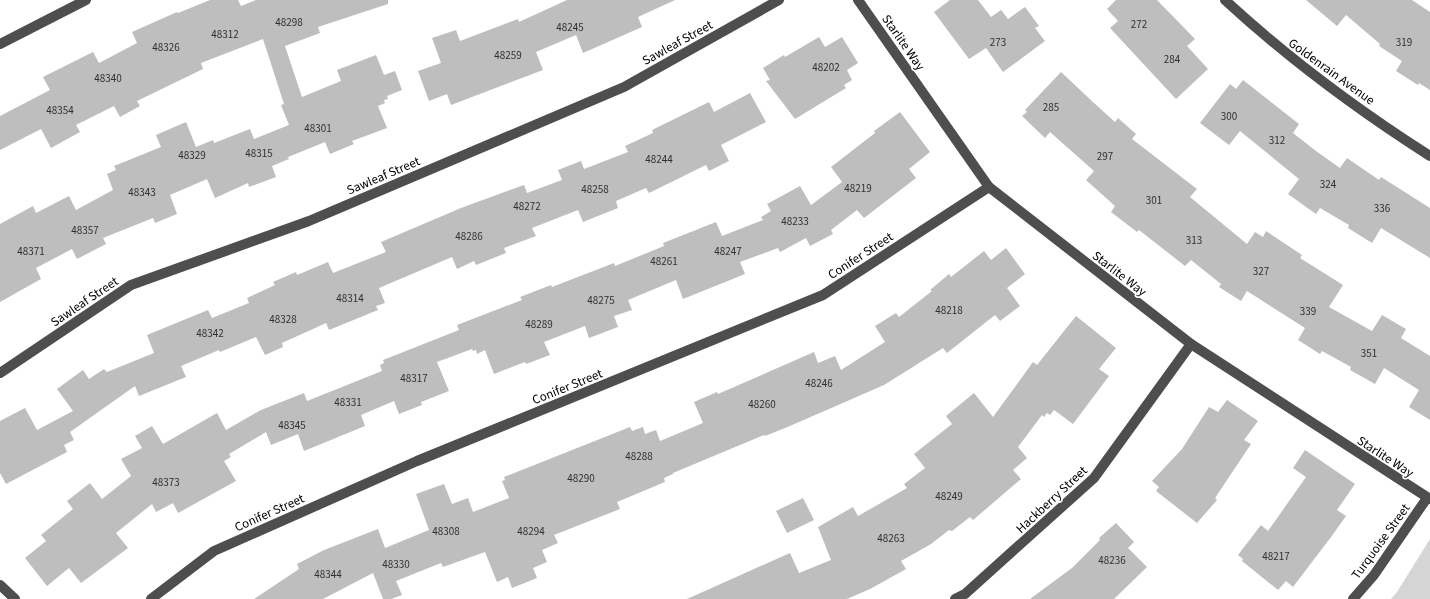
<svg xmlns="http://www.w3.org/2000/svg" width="1430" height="599" font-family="'Source Sans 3',sans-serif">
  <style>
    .green { fill: #d5d5d5 }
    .building { fill: #bebebe }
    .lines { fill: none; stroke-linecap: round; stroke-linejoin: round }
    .minor { stroke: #4e4e4e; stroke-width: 10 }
    .labels { text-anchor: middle; stroke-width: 3.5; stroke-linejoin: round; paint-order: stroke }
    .number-label { font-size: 11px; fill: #303030 }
    .street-label { font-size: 13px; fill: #000; stroke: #fff }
  </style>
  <rect width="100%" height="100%" fill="#fff"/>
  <!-- green -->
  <polygon class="green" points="1430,539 1430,599 1391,599 1397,592"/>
  <!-- building -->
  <g class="building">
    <polygon points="210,0 238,0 241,6 256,0 388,0 388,4 318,27 320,33 285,46 302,97 341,81 337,70 376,55 384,75 395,71 402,90 387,96 388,99 384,100 385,103 378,106 387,128 352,141 354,144 330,154 325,142 288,157 289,159 272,166 276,177 249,187 248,183 215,198 207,179 170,195 177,214 155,223 153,218 103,238 106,244 77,259 72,249 36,268 41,279 0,302 0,224 33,206 36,213 69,196 76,210 113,190 107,174 116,170 114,166 161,147 156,135 186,122 196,147 213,140 214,143 250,129 254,139 289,125 281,105 284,104 263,39 201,63 203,69 137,101 140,106 120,117 114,106 76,125 80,132 51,148 41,129 0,150 0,116 50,90 43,77 93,52 99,63 137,43 132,32 177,12 178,13"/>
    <polygon points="567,0 675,0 638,17 642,27 583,53 576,35 536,52 543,70 451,105 447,94 429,101 418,71 441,63 432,38 456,30 460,41 518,19 519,22"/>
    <polygon points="950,0 978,0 991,17 1001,10 1008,19 1025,7 1039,26 1035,28 1045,41 1003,72 986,48 969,59 934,12"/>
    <polygon points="1116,0 1157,0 1195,39 1187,46 1208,69 1176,99 1110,28 1118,21 1107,9"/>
    <polygon points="1306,0 1412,0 1430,12 1430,90 1419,83 1418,85 1396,71 1402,61 1379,46 1380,44 1346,15 1337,26"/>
    <polygon points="819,37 825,47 842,37 858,63 847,70 852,80 844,85 846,88 795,119 766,81 770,80 763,68 784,55 785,57"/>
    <polygon points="1061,72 1094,103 1115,122 1118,118 1136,134 1132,139 1197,189 1190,197 1247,244 1255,232 1263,237 1266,231 1302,255 1300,258 1343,285 1329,307 1372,331 1382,315 1406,329 1401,338 1430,356 1430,420 1409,407 1419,390 1384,368 1375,384 1350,370 1351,367 1322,351 1320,354 1298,340 1305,328 1247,291 1241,301 1219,287 1221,284 1191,260 1185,266 1139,230 1137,232 1111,212 1115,206 1086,180 1094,171 1050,132 1045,138 1022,116 1027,112 1025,110"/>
    <polygon points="1243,80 1299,124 1293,133 1316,151 1340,168 1347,158 1379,180 1381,177 1430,208 1430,258 1381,228 1372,243 1348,228 1349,225 1320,208 1316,214 1288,194 1299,179 1240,131 1229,145 1200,123 1230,84 1236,89"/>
    <polygon points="750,93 766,122 721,145 729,161 709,171 706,165 649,193 646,188 616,201 618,208 583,222 578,210 532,228 536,236 504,248 506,253 476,265 474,261 457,269 452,257 379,288 385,303 376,306 378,310 329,330 326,323 282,343 283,347 265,355 256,337 220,352 219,350 181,366 186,377 139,396 135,386 70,432 74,440 64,445 67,452 6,484 0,473 0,421 25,408 37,430 73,411 57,389 83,370 89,379 104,369 107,372 154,353 147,335 208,310 212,318 249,303 247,298 275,285 273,282 296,272 297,275 328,262 333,273 386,252 381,242 461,208 524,185 527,193 562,180 558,170 581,161 584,169 628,152 625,146 653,133 652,130 709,102 714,112"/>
    <polygon points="900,112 930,152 909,169 916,178 864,218 857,210 831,230 833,234 810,246 806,238 780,252 778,248 740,262 745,274 683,299 676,280 628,300 632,310 614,316 618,327 589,338 585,326 544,342 550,355 526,364 525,362 494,374 485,350 477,354 476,350 473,351 472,349 437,362 449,391 421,402 422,405 399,414 394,401 361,415 365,426 304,451 298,434 271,445 266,432 229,454 231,457 224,461 236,481 178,513 173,503 156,512 152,504 116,533 128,548 81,583 69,568 47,586 25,558 46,541 41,535 73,509 67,501 90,483 102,499 131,476 121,459 142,448 135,436 152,426 163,444 217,413 226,430 261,410 304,393 307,401 382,371 380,365 384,363 383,360 459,330 457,325 522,300 520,297 551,285 552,287 614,263 615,266 664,246 663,243 716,222 722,236 763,220 761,217 771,211 767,204 800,186 811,205 842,182 831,167 875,133 874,131"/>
    <polygon points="1006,248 1025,274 1007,288 1020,306 1000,321 995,315 947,353 943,348 884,385 790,426 765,436 764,435 673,473 673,474 664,478 665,482 617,502 620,509 554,535 558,543 542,550 547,562 533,568 537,578 512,588 508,577 497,582 485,552 443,567 441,563 396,581 402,595 391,599 383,599 373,573 323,599 254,599 299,569 297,564 324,550 378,529 385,548 429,530 416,494 444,484 452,504 468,498 473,512 509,498 502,481 505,480 504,477 630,427 632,431 643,427 645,434 656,430 660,441 703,423 694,402 717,392 718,394 814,352 818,363 835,356 841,370 885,342 875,326 896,313 899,317 932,291 930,290 949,274 951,277 984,251 991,260"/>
    <polygon points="1076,316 1116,348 1099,369 1109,376 1073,424 1054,410 1050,415 1047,413 1044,417 1042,415 1018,447 1027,458 1013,470 1021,479 973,520 970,517 952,531 949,530 931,544 901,561 906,569 870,589 847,599 687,599 790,553 799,573 831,560 818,527 853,507 858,516 907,488 904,484 925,468 914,454 952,424 946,416 974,393 993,417 1033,362 1037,365"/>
    <polygon points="1227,400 1258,421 1244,440 1251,444 1215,498 1217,500 1197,523 1156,491 1159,487 1152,481 1182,449 1209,407 1218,412"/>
    <polygon points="1305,450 1355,484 1337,510 1346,516 1331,537 1293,587 1286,581 1278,590 1242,561 1243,559 1238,555 1261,525 1268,531 1306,477 1293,468"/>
    <polygon points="803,498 814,520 787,533 776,511"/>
    <polygon points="1116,523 1134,542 1128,548 1147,567 1114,599 1030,599 1072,568 1100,540 1099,538"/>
  </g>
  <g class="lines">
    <!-- minor -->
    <g class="minor">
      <polyline points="858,0 989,187 1191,344 1430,499"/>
      <path d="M1225 0C1288 58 1358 110 1430 156"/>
      <polyline points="0,44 86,0"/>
      <polyline points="0,373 131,285 309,221 624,87 779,0"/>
      <polyline points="0,585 15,599"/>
      <polyline points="151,599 214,551 417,461 823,295 989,187"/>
      <polyline points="955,599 965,594 1094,478 1191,344"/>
      <polyline points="1353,599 1374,575 1427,498"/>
    </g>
  </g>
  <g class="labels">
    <!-- number labels -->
    <g class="number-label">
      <text x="289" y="26">48298</text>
      <text x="1139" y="28">272</text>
      <text x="570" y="31">48245</text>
      <text x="225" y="38">48312</text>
      <text x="998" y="46">273</text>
      <text x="1404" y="46">319</text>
      <text x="166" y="51">48326</text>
      <text x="508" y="59">48259</text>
      <text x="1172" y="63">284</text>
      <text x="826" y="71">48202</text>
      <text x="108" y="82">48340</text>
      <text x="1051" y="111">285</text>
      <text x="60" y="114">48354</text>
      <text x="1229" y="120">300</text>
      <text x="318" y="132">48301</text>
      <text x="1277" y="144">312</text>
      <text x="259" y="157">48315</text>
      <text x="192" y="159">48329</text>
      <text x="1105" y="160">297</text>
      <text x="659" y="163">48244</text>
      <text x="1328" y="188">324</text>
      <text x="858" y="192">48219</text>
      <text x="595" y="193">48258</text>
      <text x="142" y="196">48343</text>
      <text x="1154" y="204">301</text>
      <text x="527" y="210">48272</text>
      <text x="1382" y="212">336</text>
      <text x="795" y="225">48233</text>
      <text x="85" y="234">48357</text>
      <text x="469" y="240">48286</text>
      <text x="1194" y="244">313</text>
      <text x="31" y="255">48371</text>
      <text x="728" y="255">48247</text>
      <text x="664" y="265">48261</text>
      <text x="1261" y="275">327</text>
      <text x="350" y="302">48314</text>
      <text x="601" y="304">48275</text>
      <text x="949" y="314">48218</text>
      <text x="1308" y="315">339</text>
      <text x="283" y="323">48328</text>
      <text x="539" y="328">48289</text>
      <text x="210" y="337">48342</text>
      <text x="1369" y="357">351</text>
      <text x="414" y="382">48317</text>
      <text x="819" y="387">48246</text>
      <text x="348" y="406">48331</text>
      <text x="762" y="408">48260</text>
      <text x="292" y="429">48345</text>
      <text x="639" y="460">48288</text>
      <text x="581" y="482">48290</text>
      <text x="166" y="486">48373</text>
      <text x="949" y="500">48249</text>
      <text x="446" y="535">48308</text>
      <text x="531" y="535">48294</text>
      <text x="891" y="542">48263</text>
      <text x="1276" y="560">48217</text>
      <text x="1112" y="564">48236</text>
      <text x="396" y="568">48330</text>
      <text x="328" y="578">48344</text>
    </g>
    <!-- street labels -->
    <g class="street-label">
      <text transform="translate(677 42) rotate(-29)" y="5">Sawleaf Street</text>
      <text transform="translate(904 42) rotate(55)" y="5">Starlite Way</text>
      <text transform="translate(1332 71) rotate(36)" y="5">Goldenrain Avenue</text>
      <text transform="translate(383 175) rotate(-23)" y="5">Sawleaf Street</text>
      <text transform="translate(860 255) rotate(-33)" y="5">Conifer Street</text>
      <text transform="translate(1120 273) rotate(38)" y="5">Starlite Way</text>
      <text transform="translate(84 301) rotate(-34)" y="5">Sawleaf Street</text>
      <text transform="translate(567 386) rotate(-22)" y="5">Conifer Street</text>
      <text transform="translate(1386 456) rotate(33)" y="5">Starlite Way</text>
      <text transform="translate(1051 499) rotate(-43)" y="5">Hackberry Street</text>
      <text transform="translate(269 512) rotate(-24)" y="5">Conifer Street</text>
      <text transform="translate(1380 541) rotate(-54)" y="5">Turquoise Street</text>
    </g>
  </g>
</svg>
